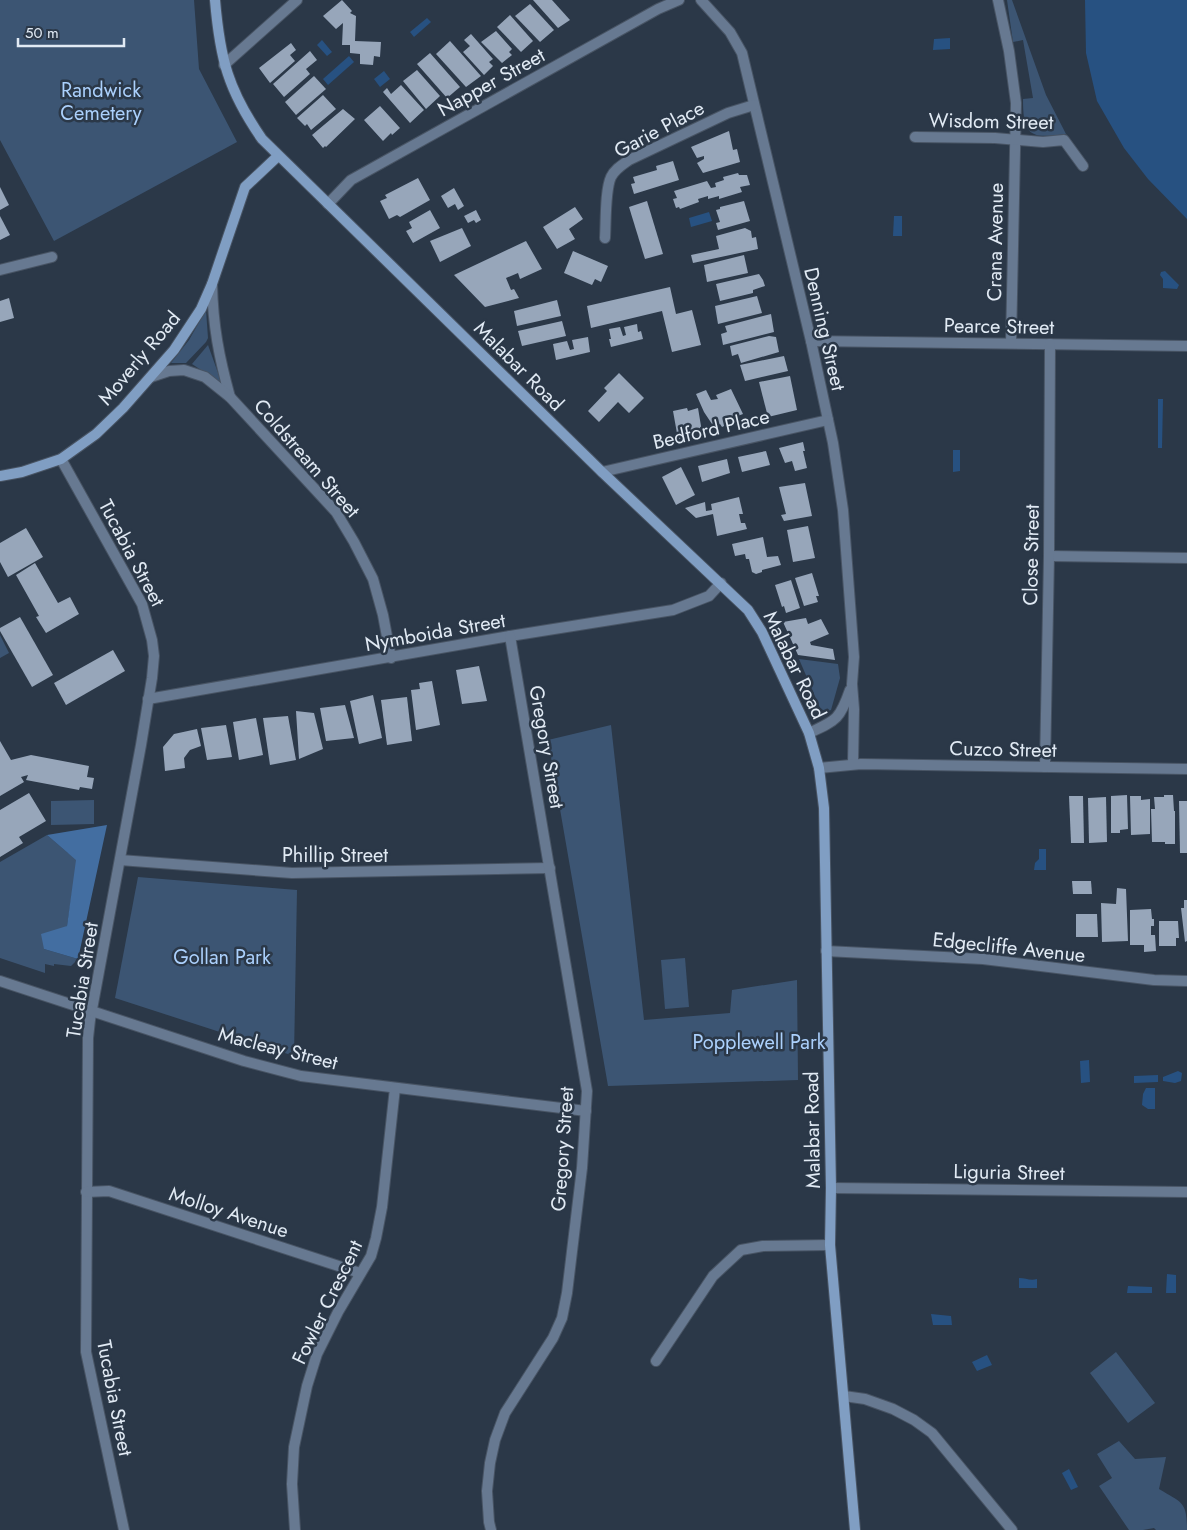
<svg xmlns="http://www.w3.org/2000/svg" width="1187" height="1530" font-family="Jost,sans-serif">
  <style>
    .green { fill: #3c5573 }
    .forest { fill: #436ea1 }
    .water { fill: #275181 }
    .building { fill: #97a6ba }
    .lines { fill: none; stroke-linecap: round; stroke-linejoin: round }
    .street-casing { stroke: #485464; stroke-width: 12 }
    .secondary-casing { stroke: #485464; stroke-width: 12 }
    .street { stroke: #677991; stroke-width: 10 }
    .secondary { stroke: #809ec3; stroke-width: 10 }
    .labels { text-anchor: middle; stroke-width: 5; stroke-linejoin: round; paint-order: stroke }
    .street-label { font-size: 20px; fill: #e1eaf4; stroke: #2b3848 }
    .park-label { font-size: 20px; fill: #abd0fc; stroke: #2b3848 }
  </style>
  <rect width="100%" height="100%" fill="#2b3848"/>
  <!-- green -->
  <g class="green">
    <polygon points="0,0 194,0 199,69 237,142 54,241 0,140"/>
    <path d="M1007 0H1012L1046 95 1066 134C1030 139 1023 136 1023 99L1033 98 1023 40 1013 42Z"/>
    <polygon points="206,310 208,338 206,342 186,363 171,363 189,340"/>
    <polygon points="208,345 222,384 192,364"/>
    <polygon points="0,635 9,653 0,658"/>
    <polygon points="799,659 838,664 840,678 831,710 826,712 820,708"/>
    <polygon points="611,725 644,1020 730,1013 732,990 797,980 798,1080 608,1086 548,740"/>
    <polygon points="94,800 94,824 51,825 51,801"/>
    <polygon points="47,835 68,853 78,855 67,926 44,949 78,959 71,966 54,964 54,966 45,964 45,973 0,958 0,862"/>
    <polygon points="138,877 297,890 294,1056 115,998"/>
    <polygon points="685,958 689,1007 665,1009 661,960"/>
    <polygon points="1116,1352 1155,1403 1128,1423 1090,1373"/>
    <path d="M1119 1441 1135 1459 1166 1457 1159 1489C1182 1503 1187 1501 1187 1530H1156L1154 1528 1143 1530H1129L1099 1486 1112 1478 1097 1454Z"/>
  </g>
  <!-- forest -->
  <polygon class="forest" points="107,825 78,959 44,949 41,934 67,926 76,860 47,835"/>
  <!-- water -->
  <g class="water">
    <polygon points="1085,0 1187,0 1187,219 1148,179 1124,148 1097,101 1086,53"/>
    <polygon points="427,18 431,22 414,37 410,32"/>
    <polygon points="950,38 950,49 933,50 934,39"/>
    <polygon points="322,40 332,52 327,56 317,45"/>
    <polygon points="349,56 354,62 328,85 323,79"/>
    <polygon points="384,71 390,79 380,87 374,79"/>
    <polygon points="709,212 712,221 691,227 689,218"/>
    <polygon points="894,216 902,216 902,236 893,236"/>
    <polygon points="1161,272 1165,271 1179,285 1177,289 1163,288 1163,279 1160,275"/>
    <polygon points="1158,399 1163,399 1162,448 1158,448"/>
    <polygon points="953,450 960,450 960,471 953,472"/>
    <polygon points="1039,849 1046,849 1046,870 1034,870 1035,863 1039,859"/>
    <polygon points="1089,1060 1090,1082 1081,1083 1080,1061"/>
    <polygon points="1178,1071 1182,1073 1181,1081 1175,1083 1163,1081 1163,1077"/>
    <polygon points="1158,1075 1158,1082 1134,1083 1134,1076"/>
    <polygon points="1146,1088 1155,1088 1155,1109 1148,1109 1142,1105 1143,1094"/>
    <polygon points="1167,1274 1176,1275 1176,1293 1166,1293"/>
    <path d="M1019 1278C1026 1278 1030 1281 1037 1279V1288H1019Z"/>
    <polygon points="1128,1286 1152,1287 1152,1293 1127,1293"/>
    <polygon points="931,1314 951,1316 952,1325 933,1325"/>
    <polygon points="987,1355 992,1365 977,1371 972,1362"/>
    <polygon points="1069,1469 1078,1487 1071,1490 1062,1473"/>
  </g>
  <!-- building -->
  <g class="building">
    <polygon points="342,0 352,11 350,13 356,16 355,41 381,42 380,57 374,56 373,65 360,64 360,54 350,53 350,45 342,45 343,23 336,29 323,16"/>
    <polygon points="533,0 552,0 570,20 558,28"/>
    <polygon points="530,4 554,30 540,42 515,16"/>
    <polygon points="510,15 533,41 521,52 497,27"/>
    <polygon points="496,31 512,49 509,52 512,55 502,63 481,42"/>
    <polygon points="471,34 493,59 489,62 493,66 484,75 463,52 470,46 464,40"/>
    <polygon points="450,41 481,76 466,87 436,54"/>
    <polygon points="291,43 296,50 290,55 295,61 270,83 259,68"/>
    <polygon points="310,51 317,60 306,69 310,74 284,97 273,84"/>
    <polygon points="430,53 460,87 447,98 417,64"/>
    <polygon points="417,70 440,96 426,109 403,81"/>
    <polygon points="314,76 326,89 296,115 285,102"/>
    <polygon points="401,85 424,110 410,123 383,92 387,88 391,94"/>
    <polygon points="323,95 336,109 311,130 307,124 305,126 297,118"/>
    <polygon points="380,106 400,128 392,135 391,133 383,141 364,120"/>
    <polygon points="343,109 355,119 326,147 325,146 323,148 312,135"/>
    <polygon points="729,131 733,150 737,149 740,162 703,173 697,163 704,159 704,156 697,158 691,147"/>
    <polygon points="673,161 679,180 634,194 631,184 635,183 633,177 657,170 656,166"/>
    <polygon points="738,173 739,175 747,175 750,185 740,187 742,192 719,199 719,196 708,199 708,196 698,199 699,202 680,209 679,207 676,208 673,199 677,198 674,191 707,181 711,188 716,187 715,183 724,180 723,177"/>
    <polygon points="418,178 430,200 400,217 397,215 389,219 380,201 387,198 385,195"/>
    <polygon points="0,187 9,205 0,210"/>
    <polygon points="454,188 464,206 458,210 455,204 448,208 441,196"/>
    <polygon points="647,201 663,254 645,259 629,207"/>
    <polygon points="744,201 750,221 718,230 716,223 720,222 716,210 720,209 720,207"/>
    <polygon points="575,207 583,219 569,229 575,239 557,249 543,227"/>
    <polygon points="430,210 440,228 413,243 406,231 412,228 409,222"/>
    <polygon points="476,210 481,220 476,223 474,220 468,223 464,216"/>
    <polygon points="0,216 10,235 0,240"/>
    <polygon points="462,228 471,246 440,262 430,241"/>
    <polygon points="745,228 751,231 752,238 756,237 758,249 693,263 691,255 719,249 716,236"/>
    <polygon points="526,241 542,269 520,279 518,273 506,278 511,290 514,289 519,298 485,307 454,275"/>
    <polygon points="573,251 608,266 601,282 595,279 592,285 564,273"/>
    <polygon points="744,255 748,273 707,282 704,265"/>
    <polygon points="759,274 763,280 765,286 753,290 753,293 720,301 716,284"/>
    <polygon points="670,287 676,314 692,310 701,345 672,352 662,311 591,328 587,306"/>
    <polygon points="757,296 762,313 718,324 715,306"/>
    <polygon points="9,298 14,318 0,322 0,301"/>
    <polygon points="557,300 561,316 517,326 514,311"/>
    <polygon points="771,314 774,332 723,345 721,334 727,332 725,326"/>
    <polygon points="562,321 566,336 522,346 518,331"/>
    <polygon points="637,324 638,332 641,331 643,339 611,347 609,339 611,339 609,329 620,327 623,336 626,335 624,327"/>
    <polygon points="769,336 776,337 779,352 741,363 738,354 732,356 730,346"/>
    <polygon points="588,337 590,352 556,360 553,344 567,341 570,350 574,349 572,340"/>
    <polygon points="784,356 788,371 745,381 740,365"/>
    <polygon points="619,373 644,398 629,413 618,402 599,422 588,411 607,391 604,388"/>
    <polygon points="790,376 797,410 768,417 759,382"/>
    <polygon points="731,389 743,414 735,417 737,420 722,427 720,424 714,427 704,412 696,394 706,390 711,400 718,399 716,395"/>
    <polygon points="687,408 688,411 698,408 702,432 685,435 686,438 678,439 673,411"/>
    <polygon points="803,442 805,451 803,451 807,468 795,471 792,461 785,463 779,448"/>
    <polygon points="766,451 770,465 742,472 738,457"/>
    <polygon points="727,459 730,473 702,482 698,466"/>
    <polygon points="681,467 695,495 676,505 662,477"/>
    <polygon points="805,483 812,516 784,521 781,515 786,514 779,487"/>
    <polygon points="739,497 743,514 739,514 741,523 745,523 747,529 717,536 713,514 696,518 685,508 705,502 706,511 712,510 711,504"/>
    <polygon points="808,526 815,558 793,562 787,530"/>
    <polygon points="26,528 43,557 8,577 0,562 0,543"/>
    <polygon points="763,537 767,557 778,556 781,565 762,570 762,572 756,574 752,572 749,559 746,559 745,554 735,556 732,544"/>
    <polygon points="35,563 58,603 70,597 79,614 46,633 36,617 39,616 16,575"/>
    <polygon points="812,573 819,596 816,596 818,602 804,606 795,578"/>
    <polygon points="791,580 800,608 786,613 784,606 782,607 775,585"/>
    <polygon points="20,617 53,675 32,687 0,631 0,628"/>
    <polygon points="806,618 808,624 821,619 829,634 810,642 811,645 833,649 835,660 798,655 783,622"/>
    <polygon points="113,650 125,671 66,705 54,683"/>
    <polygon points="479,666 487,701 462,704 456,670"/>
    <polygon points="432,681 440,725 416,730 411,690 420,689 419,683"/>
    <polygon points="373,695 382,738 359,744 350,701"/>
    <polygon points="407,697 412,741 387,745 381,700"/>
    <polygon points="345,705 354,738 326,741 320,708"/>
    <polygon points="296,711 314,713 323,749 299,759"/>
    <polygon points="288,716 296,760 270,765 263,718"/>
    <polygon points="256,718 263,755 239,760 233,722"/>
    <polygon points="226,725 232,757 207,760 201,728"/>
    <polygon points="197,729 201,746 190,750 184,758 185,768 165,771 163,747 174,734"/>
    <polygon points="0,741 11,760 31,755 89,766 87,777 94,778 92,789 80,787 79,790 26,780 28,775 21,777 24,782 0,796"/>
    <polygon points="29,793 46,821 19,837 23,843 0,857 0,810"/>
    <polygon points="1127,795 1128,829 1120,830 1120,833 1111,833 1111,796"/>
    <polygon points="1164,795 1173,795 1174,811 1175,811 1175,844 1165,844 1165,842 1152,842 1151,809 1155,809 1154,797 1164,797"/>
    <polygon points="1069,796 1083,796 1084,843 1071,843"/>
    <polygon points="1130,796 1141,796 1141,800 1150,799 1150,834 1131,835"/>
    <polygon points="1106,797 1107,842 1089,843 1088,798"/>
    <polygon points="1179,801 1187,801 1187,853 1180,853"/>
    <polygon points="1072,881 1091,881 1092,894 1073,894"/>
    <polygon points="1117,888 1126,889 1128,941 1102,942 1101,903 1116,904"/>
    <polygon points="1184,900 1187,900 1187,941 1185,942 1181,908 1184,908"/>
    <polygon points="1151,909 1152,919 1154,919 1154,926 1151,926 1151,935 1155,935 1156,951 1144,952 1144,945 1130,945 1130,910"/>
    <polygon points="1076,914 1097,914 1098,937 1076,937"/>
    <polygon points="1159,921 1178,921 1179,938 1176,938 1176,946 1159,946"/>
  </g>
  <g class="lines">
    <defs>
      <g id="street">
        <polyline points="701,0 730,32 742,53 811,341 833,443 843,510 854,657 852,684 854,709 853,764"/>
        <polyline points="998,0 1009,51 1016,103 1011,343"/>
        <polyline points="224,65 297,0"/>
        <polyline points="915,137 995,138 1043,142 1064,140 1083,166"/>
        <polyline points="328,204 351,180 658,9 679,0"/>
        <path d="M605 238C606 222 605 190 611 177 615 169 622 165 629 160L728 113 754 105"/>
        <polyline points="0,270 52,257"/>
        <path d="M212 284C213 326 219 357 230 397"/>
        <polyline points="811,341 1187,346"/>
        <polyline points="151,377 169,371 184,370 205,377 230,397 336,512 354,542 373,579 383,615 391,658"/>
        <polyline points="61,459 142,604 152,640 154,656 152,678 141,745 90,1020 88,1038 86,1352 124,1530"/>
        <polyline points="602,472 828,420"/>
        <polyline points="1049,556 1187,558"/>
        <polyline points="148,699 510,636 673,610 709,596 721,583"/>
        <path d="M809 733C837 720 840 719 850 690"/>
        <polyline points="1045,767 1049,556 1050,344"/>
        <polyline points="819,768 861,764 1187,769"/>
        <polyline points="120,860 292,873 550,868"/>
        <polyline points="826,951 983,959 1154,980 1187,981"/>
        <polyline points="0,981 244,1061 301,1076 586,1111"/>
        <polyline points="831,1188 1187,1192"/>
        <polyline points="86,1192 109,1191 360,1273"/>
        <polyline points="656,1361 713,1276 741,1250 763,1246 830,1245"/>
        <polyline points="844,1396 865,1399 893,1409 914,1420 932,1433 1012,1530"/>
        <polyline points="295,1530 292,1484 294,1447 307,1386 317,1354 338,1312 371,1256 376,1238 382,1207 395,1088"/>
        <polyline points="491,1530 489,1522 487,1491 490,1463 495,1440 505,1413 553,1338 562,1318 567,1293 582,1168 587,1091 510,636"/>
      </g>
      <g id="secondary">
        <path d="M215 0C220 59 228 90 262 139L602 472 748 610 762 632 809 733 819 768 824 808 831 1188 830 1245 855 1530"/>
        <polyline points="0,476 22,472 61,459 96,434 123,408 174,350 201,309 212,284 245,187 278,156"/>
      </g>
    </defs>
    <!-- street casing -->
    <use href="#street" class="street-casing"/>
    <!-- secondary casing -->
    <use href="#secondary" class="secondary-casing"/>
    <!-- street -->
    <use href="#street" class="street"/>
    <!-- secondary -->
    <use href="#secondary" class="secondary"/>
  </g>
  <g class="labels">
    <!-- street labels -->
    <g class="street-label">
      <text transform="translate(491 82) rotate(-29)" y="7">Napper Street</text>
      <text transform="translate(991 121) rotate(1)" y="7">Wisdom Street</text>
      <text transform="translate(659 129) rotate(-28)" y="7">Garie Place</text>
      <text transform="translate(995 242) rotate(-89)" y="7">Crana Avenue</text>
      <text transform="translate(999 326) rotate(1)" y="7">Pearce Street</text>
      <text transform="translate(825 329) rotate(77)" y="7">Denning Street</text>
      <text transform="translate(139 358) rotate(-50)" y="7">Moverly Road</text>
      <text transform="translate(519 366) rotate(45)" y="7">Malabar Road</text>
      <text transform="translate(711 429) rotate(-13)" y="7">Bedford Place</text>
      <text transform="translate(307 458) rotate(49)" y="7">Coldstream Street</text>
      <text transform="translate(132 553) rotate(62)" y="7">Tucabia Street</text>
      <text transform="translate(1031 555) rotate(-89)" y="7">Close Street</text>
      <text transform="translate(435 632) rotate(-10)" y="7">Nymboida Street</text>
      <text transform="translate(795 665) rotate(64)" y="7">Malabar Road</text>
      <text transform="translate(547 747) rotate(80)" y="7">Gregory Street</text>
      <text transform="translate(1003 749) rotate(1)" y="7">Cuzco Street</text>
      <text x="335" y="862">Phillip Street</text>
      <text transform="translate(1009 947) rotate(6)" y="7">Edgecliffe Avenue</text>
      <text transform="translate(82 980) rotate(-81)" y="7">Tucabia Street</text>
      <text transform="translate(278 1048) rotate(14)" y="7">Macleay Street</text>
      <text transform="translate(812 1130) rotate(-91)" y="7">Malabar Road</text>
      <text transform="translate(562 1149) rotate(-86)" y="7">Gregory Street</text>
      <text transform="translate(1009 1172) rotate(1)" y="7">Liguria Street</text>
      <text transform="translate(229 1212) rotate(18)" y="7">Molloy Avenue</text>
      <text transform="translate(327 1302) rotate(-64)" y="7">Fowler Crescent</text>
      <text transform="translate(115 1398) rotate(79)" y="7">Tucabia Street</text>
    </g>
    <!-- park labels -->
    <g class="park-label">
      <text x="101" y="97">Randwick<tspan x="101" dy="23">Cemetery</tspan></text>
      <text x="222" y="964">Gollan Park</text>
      <text x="759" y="1049">Popplewell Park</text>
    </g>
  </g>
  <!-- scale -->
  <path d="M18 38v8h106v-8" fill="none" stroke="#e1eaf4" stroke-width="2.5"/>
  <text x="25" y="38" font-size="15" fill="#e1eaf4" stroke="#2b3848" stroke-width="4" paint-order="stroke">50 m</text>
</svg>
